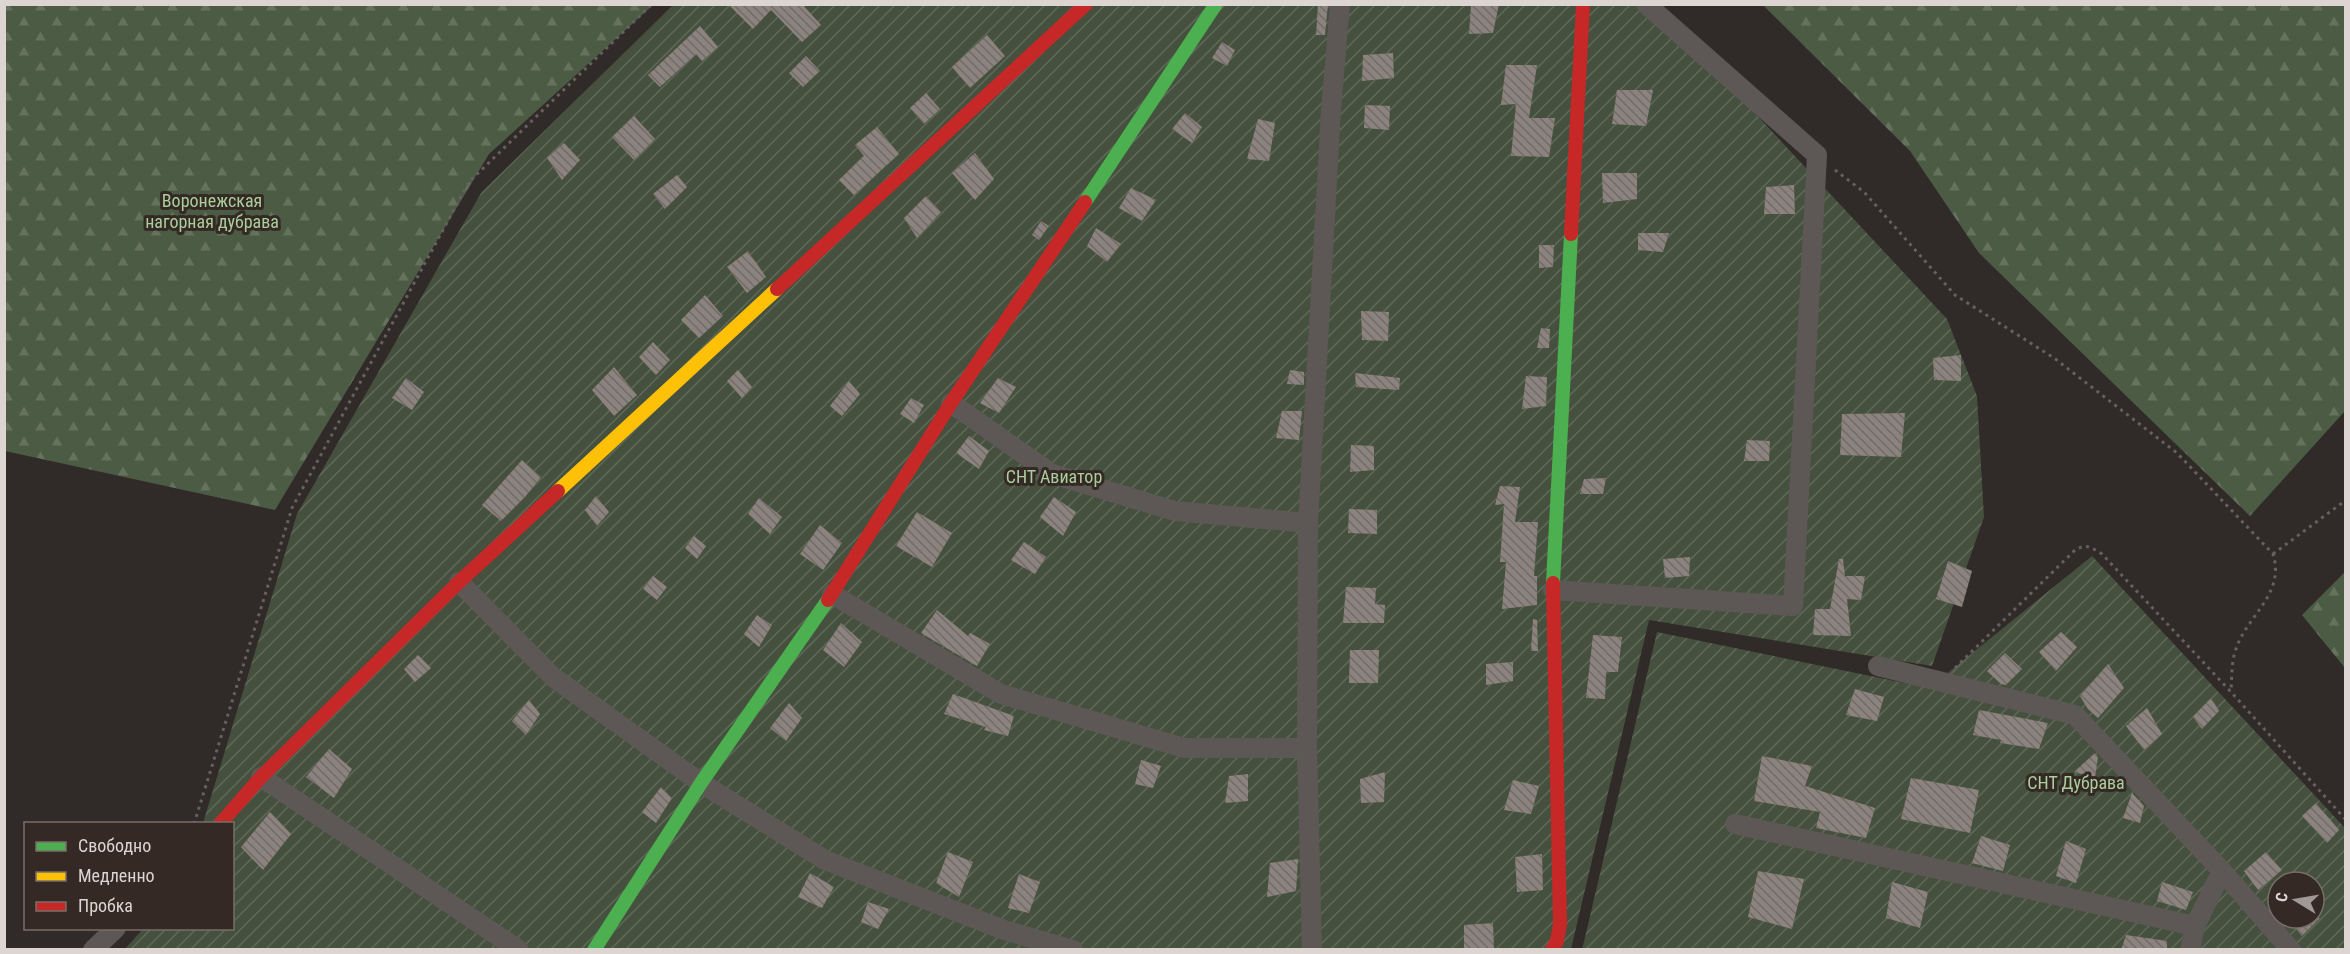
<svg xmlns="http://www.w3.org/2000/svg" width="2350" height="954" font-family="'Roboto Condensed',sans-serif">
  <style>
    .forest { fill: url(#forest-firs) }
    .garden { fill: url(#garden-furrows); fill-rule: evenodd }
    .building { fill: url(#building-back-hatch) }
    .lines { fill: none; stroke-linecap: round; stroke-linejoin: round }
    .path { stroke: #66615f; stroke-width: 3; stroke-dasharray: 3 4.5; stroke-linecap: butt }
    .street { stroke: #5d5855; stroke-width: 20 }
    .fast { stroke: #4caf50; stroke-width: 14 }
    .slow { stroke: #ffc107; stroke-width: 14 }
    .jam { stroke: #c62828; stroke-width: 14 }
    .labels { text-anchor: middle; stroke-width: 6; stroke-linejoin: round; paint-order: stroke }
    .park-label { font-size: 18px; fill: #a9ce9b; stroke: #342924 }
  </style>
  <defs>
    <pattern id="forest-firs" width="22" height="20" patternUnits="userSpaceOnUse" patternTransform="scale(1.5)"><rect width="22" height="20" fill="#4c5c44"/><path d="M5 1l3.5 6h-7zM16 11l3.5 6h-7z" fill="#65725e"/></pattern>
    <pattern id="garden-furrows" width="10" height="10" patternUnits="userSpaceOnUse" patternTransform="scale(1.5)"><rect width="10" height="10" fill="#45513e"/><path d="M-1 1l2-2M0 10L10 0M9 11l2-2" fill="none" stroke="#5f6959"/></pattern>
    <pattern id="building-back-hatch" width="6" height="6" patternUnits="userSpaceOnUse" patternTransform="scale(1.5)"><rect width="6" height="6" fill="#8c827e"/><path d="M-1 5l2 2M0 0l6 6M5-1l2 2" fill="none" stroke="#726b68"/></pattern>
  </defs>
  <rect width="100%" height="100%" fill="#302a28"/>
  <!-- forest -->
  <g class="forest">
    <polygon points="5,4 653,4 653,5 489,154 275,510 5,451"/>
    <polygon points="1763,5 2345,5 2345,411 2250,516 1979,253 1910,151"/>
    <polygon points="2345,572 2345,668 2302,615"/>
  </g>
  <!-- garden -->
  <g class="garden">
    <polygon points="673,5 1654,5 1947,319 1977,396 1984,517 1932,666 1649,620 1571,949 124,950 143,929 232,928 232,824 203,823 297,514 481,193"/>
    <path d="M2092 556 2345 828V949L1582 950 1657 632 1929 688ZM2278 882H2314V918H2278Z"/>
  </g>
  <!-- building -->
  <g class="building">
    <polygon points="728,4 802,4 821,25 802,42 771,10 753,29"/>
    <polygon points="1318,4 1328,4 1325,35 1316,35"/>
    <polygon points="1471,4 1499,4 1493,33 1469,34"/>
    <polygon points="700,26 718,47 702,61 696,54 660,87 648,75"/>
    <polygon points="987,35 1005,56 970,88 952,67"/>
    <polygon points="1222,42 1235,50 1227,66 1212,58"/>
    <polygon points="1393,53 1394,78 1362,81 1363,55"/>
    <polygon points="806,56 820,71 803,87 789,73"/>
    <polygon points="1506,65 1537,65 1529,118 1555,118 1549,157 1511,156 1516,104 1501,105"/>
    <polygon points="1617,90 1653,90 1646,126 1612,124"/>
    <polygon points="926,93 940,109 924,124 910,108"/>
    <polygon points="1365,105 1390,106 1389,130 1364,128"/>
    <polygon points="1185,113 1202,127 1192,143 1172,129"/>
    <polygon points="634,116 655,139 634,160 612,137"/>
    <polygon points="1258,119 1275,123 1269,161 1247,159"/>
    <polygon points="877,127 899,154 854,195 839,180 864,156 855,145"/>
    <polygon points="564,143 580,160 562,180 547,158"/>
    <polygon points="975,153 994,179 975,200 952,173"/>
    <polygon points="1602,173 1637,173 1637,199 1603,203"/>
    <polygon points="677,175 687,187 665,209 653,194"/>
    <polygon points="1794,185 1795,214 1764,214 1766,187"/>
    <polygon points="1131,188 1156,200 1142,221 1119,208"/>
    <polygon points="926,196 941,212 917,238 904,218"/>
    <polygon points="1041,221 1049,226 1039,240 1032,235"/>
    <polygon points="1096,228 1121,244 1107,262 1087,246"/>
    <polygon points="1638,233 1669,233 1663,252 1638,250"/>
    <polygon points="1539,245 1554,245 1553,267 1539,268"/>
    <polygon points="748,251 766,277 747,293 727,267"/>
    <polygon points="705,295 723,316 699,338 681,320"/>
    <polygon points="1361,311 1389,312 1388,341 1362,340"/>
    <polygon points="1541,328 1550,329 1549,348 1537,348"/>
    <polygon points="653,342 670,360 656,375 639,357"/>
    <polygon points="1961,355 1961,381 1934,380 1933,358"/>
    <polygon points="614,367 637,395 614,416 592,390"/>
    <polygon points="738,370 752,387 742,398 727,381"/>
    <polygon points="1290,370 1304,372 1304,385 1287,384"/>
    <polygon points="1355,373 1400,378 1399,390 1356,387"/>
    <polygon points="1526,376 1547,377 1546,406 1522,409"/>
    <polygon points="406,378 424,392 412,410 392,398"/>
    <polygon points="998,378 1016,387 999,413 980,403"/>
    <polygon points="849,381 860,394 842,416 830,406"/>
    <polygon points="911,398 924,405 914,423 900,414"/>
    <polygon points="1282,411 1302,411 1299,440 1276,438"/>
    <polygon points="1905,413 1901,457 1840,455 1842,414"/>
    <polygon points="969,436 989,451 979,469 956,453"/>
    <polygon points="1747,440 1770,441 1769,461 1744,461"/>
    <polygon points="1351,445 1374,446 1374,470 1350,472"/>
    <polygon points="522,460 541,477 525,497 501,521 482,505"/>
    <polygon points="1606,478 1603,494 1580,494 1584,479"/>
    <polygon points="1500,486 1520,487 1515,522 1538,522 1534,576 1537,576 1537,605 1502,609 1506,562 1500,562 1504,504 1495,505"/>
    <polygon points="596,496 609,512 597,526 585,510"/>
    <polygon points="1054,497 1076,512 1063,536 1040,517"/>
    <polygon points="759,498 782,517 770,534 748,514"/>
    <polygon points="1349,509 1377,510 1377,534 1348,533"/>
    <polygon points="917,512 952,533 932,567 896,546"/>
    <polygon points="820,525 842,543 823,570 800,554"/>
    <polygon points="694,536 706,546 697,559 685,548"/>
    <polygon points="1024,542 1046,557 1035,574 1011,560"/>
    <polygon points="1690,557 1689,576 1665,578 1663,559"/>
    <polygon points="1839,559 1843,559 1845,576 1865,576 1861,600 1847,599 1851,636 1813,635 1815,609 1830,609"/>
    <polygon points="1948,561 1972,571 1962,607 1936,599"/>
    <polygon points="653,576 667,587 657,600 643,589"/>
    <polygon points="1346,587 1376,588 1375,604 1385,605 1384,623 1343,623"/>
    <polygon points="937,610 968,636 970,633 990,644 977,666 921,633"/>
    <polygon points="757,615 772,625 759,647 744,634"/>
    <polygon points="1533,619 1537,620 1538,651 1531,651"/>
    <polygon points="841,623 862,642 844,667 823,650"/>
    <polygon points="2061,632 2077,647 2056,671 2039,652"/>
    <polygon points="1593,635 1622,637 1618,672 1606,672 1605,699 1586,698"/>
    <polygon points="1350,650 1379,650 1378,683 1349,683"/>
    <polygon points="2005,653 2022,669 2006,685 2001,684 1987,671"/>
    <polygon points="418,655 431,668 415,682 404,669"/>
    <polygon points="1513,662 1513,681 1486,685 1486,664"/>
    <polygon points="2108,664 2124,688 2098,718 2088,709 2080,696"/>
    <polygon points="1855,689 1884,697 1877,721 1846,715"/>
    <polygon points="953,694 1014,716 1008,736 984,730 986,727 944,714"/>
    <polygon points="2211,698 2219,711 2202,729 2193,717"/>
    <polygon points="529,700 540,714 526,735 512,721"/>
    <polygon points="789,703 802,718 786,741 770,728"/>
    <polygon points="2147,708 2162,734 2144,750 2126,726"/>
    <polygon points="1979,710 2048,723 2039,749 2000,743 2001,740 1973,735"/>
    <polygon points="329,749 352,769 334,798 306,777"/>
    <polygon points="2095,753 2098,757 2095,778 2074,772"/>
    <polygon points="1762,756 1812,766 1805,786 1875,808 1866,838 1816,828 1820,812 1754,801"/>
    <polygon points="1141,760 1161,766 1153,788 1135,784"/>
    <polygon points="1385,772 1384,802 1361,803 1360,779"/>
    <polygon points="1248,774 1248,801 1225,803 1229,776"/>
    <polygon points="1911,778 1979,790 1970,833 1901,819"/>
    <polygon points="1513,780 1539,786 1531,814 1504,810"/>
    <polygon points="661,787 672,798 656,823 642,812"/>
    <polygon points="2132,793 2144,806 2140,823 2123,818"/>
    <polygon points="2316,803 2339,830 2327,843 2302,816"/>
    <polygon points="270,812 291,834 263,870 241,847"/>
    <polygon points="1981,836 2010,845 2003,871 1972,863"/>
    <polygon points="2066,841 2086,849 2076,883 2056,876"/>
    <polygon points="948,852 973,862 959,897 936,883"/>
    <polygon points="2266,852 2282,870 2258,890 2244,871"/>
    <polygon points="1542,854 1543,890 1517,892 1515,857"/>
    <polygon points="1298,859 1296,891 1267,897 1270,863"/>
    <polygon points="1758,871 1804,879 1792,929 1748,917"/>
    <polygon points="810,873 834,887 822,908 798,897"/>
    <polygon points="1019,874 1040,882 1029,913 1008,908"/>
    <polygon points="1892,882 1928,892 1920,928 1886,918"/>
    <polygon points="2162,882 2193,892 2186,910 2157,901"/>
    <polygon points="868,902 889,909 878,929 861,922"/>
    <polygon points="2287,918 2320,918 2302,936"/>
    <polygon points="1493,923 1494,950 1464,950 1464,925"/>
    <polygon points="2126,935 2167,941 2167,950 2121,950"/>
  </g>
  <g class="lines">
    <!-- path -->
    <g class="path">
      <path d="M1835 170 1864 192 1955 295 2054 358 2177 453 2273 554C2285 593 2250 613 2237 646 2231 661 2232 676 2231 692"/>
      <polyline points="2273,554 2346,500"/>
      <path d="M1955 668 2074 551C2085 543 2091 547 2102 554L2231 692 2346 820"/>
      <polyline points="194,824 292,508 469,182 652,4"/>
    </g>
    <!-- street -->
    <g class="street">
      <polyline points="951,403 1052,474 1175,511 1308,523"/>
      <polyline points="459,582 553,677 701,783 825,860 1004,930 1073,950"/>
      <polyline points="1553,590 1793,606 1817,155 1646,4"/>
      <polyline points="832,594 1001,694 1184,748 1307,748"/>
      <polyline points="1878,666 2075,715 2222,871 2291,950"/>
      <polyline points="261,777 519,950"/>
      <polyline points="1735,824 2195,926"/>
      <polyline points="93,950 116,928"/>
      <polyline points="1312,950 1307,748 1308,523 1331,110 1340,4"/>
      <polyline points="2190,950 2195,926 2222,871"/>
    </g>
    <!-- fast -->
    <g class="fast">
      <polyline points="1085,202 1216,4"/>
      <polyline points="1553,583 1571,234"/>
      <polyline points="594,950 701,783 828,600"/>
    </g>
    <!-- slow -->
    <polyline class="slow" points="558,491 777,289"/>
    <!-- jam -->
    <g class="jam">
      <polyline points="1571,234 1583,4"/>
      <polyline points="777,289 1086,4"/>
      <polyline points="828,600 951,403 1085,202"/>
      <polyline points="220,824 261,777 459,582 558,491"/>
      <polyline points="1552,950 1557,941 1560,924 1553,583"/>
    </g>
  </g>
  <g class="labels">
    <!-- park labels -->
    <g class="park-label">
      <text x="212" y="207">Воронежская<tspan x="212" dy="21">нагорная дубрава</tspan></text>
      <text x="1054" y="483">СНТ Авиатор</text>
      <text x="2076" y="789">СНТ Дубрава</text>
    </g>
  </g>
  <!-- border -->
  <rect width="2350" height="954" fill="none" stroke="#ddd5d1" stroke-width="12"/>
  <!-- legend -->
  <rect x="24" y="822" width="210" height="108" fill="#342924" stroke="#786e69" stroke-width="1.5"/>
  <rect x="36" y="842" width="30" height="9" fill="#4caf50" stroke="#786e69" stroke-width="1.5"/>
  <text x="78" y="852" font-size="18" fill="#ddd5d1">Свободно</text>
  <rect x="36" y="872" width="30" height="9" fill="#ffc107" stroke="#786e69" stroke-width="1.5"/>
  <text x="78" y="882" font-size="18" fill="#ddd5d1">Медленно</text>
  <rect x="36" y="902" width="30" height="9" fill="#c62828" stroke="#786e69" stroke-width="1.5"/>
  <text x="78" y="912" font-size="18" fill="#ddd5d1">Пробка</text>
  <!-- north arrow -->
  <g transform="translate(2296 900) rotate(281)"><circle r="28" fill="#342924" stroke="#786e69" stroke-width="1.5"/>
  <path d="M0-4.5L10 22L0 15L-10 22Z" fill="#a09996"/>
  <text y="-9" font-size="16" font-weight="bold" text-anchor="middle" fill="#ddd5d1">С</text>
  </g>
</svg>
